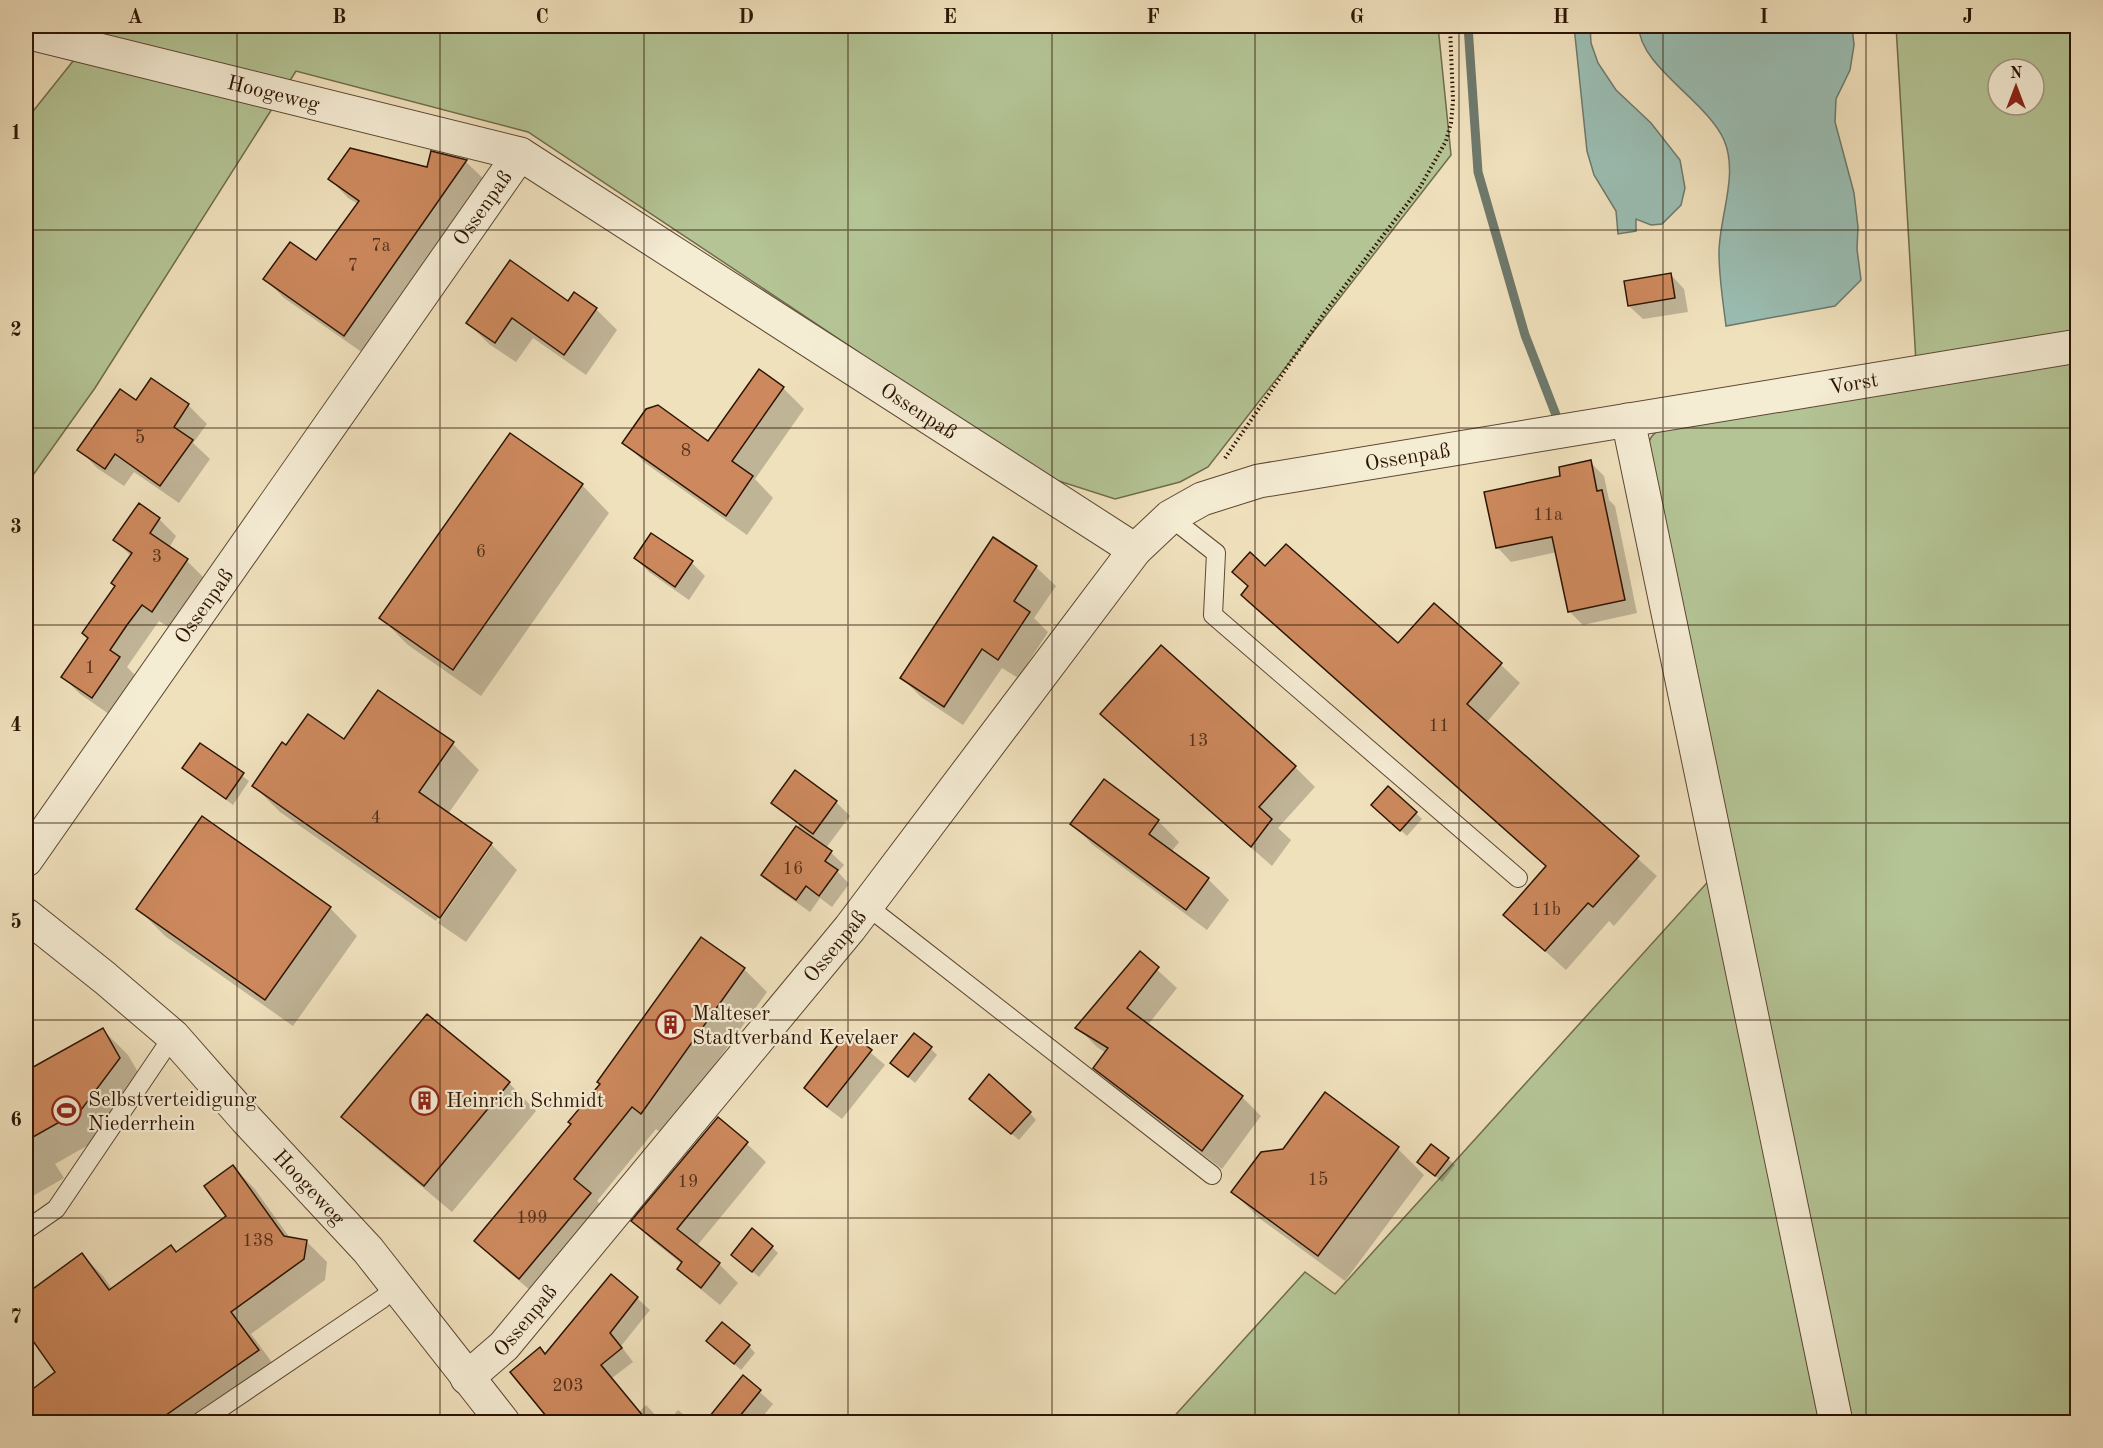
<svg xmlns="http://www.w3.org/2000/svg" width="2103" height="1448" font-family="'Old Standard TT',serif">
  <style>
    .green { fill: #b4c495; stroke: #706c4c; stroke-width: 1.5; fill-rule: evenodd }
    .water { fill: #9abdb2; stroke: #6e796c; stroke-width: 1.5 }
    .shadow { fill: #0003 }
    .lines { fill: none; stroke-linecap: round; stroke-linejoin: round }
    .stream { stroke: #6e796c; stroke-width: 9 }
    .building { fill: #cd895d; stroke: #2c1403; stroke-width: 1.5 }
    .lane-casing { stroke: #5d4732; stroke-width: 20 }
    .street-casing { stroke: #5d4732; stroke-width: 35 }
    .path { stroke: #2c1403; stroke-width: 4; stroke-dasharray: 1.5 3; stroke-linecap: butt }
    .lane { stroke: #f5ecd4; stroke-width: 18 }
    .street { stroke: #f5ecd4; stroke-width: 33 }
    .grid { fill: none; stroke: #2c1403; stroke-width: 1.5; stroke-opacity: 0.55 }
    .labels { text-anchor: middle; stroke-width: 4.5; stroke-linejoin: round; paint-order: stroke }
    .number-label { font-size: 18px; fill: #54311a }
    .street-label { font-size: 21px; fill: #2c1403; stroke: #f5ecd4 }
    .poi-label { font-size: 21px; fill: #2c1403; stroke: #f5ecd4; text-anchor: start }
    .neatline { fill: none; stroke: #2c1403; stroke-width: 2 }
    .grid-label { font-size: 20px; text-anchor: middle; font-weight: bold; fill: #2c1403 }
  </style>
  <rect width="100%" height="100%" fill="#f0e1bd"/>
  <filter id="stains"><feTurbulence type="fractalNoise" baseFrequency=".00333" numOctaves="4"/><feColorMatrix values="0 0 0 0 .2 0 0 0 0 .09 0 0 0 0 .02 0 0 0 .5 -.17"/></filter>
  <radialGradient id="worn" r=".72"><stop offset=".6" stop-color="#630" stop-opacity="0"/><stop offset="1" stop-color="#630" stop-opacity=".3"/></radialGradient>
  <!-- green -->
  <g class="green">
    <polygon points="101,26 1438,26 1451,155 1208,467 1180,482 1115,499 1003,463 857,351 528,132 296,71 95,388 26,485 26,120"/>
    <path d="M1896 26H2077V1422H1845L1645 448 1652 436 1665 424 1917 379ZM1998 69H2034V105H1998Z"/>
    <polygon points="1714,875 1829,1422 1169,1422 1305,1272 1335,1294"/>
  </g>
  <!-- water -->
  <g class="water">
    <polygon points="1574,26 1590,26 1591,43 1598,63 1616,90 1651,123 1680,160 1685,188 1681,205 1662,224 1651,225 1636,219 1636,231 1618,234 1616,211 1594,175 1587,151"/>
    <path d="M1639 26H1852L1854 45 1850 70 1836 99 1835 122 1854 193 1858 227 1857 249 1861 280 1835 306 1726 326C1723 302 1719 277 1719 253 1719 217 1739 175 1724 140 1707 101 1638 65 1639 26Z"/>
  </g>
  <!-- shadow -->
  <g class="shadow">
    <polygon points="432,153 466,162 485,180 363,353 284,298 265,279 317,262 358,204 348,198 330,179 428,168"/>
    <polygon points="1671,275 1684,289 1688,312 1643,319 1629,306"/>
    <polygon points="569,303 596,309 617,330 586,375 533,338 516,362 489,344 468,323"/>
    <polygon points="759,372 783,388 804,409 755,479 773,498 747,535 645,463 624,442 708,443"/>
    <polygon points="151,380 188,405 207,424 193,443 210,459 179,503 134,472 124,486 97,468 79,449 137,402"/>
    <polygon points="510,435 582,485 609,513 481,696 408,645 381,618"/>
    <polygon points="1590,462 1604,476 1609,500 1615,506 1637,613 1583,625 1569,611 1557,552 1511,562 1498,548 1486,493 1562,477"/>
    <polygon points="139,505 159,519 176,536 169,548 187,561 204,578 170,628 159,621 127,667 136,676 109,714 80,694 63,677 90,639 132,557 115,540"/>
    <polygon points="994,539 1036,567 1056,586 1034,618 1048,632 1018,678 1002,668 963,725 921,697 902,678"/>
    <polygon points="635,558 692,563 705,576 689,600 649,572"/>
    <polygon points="1265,569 1399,645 1500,664 1520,683 1486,723 1657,876 1614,926 1609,921 1566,970 1505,915 1547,867 1262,614 1243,595 1249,587 1234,572"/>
    <polygon points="1122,734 1295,767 1315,787 1278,828 1291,840 1272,866"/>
    <polygon points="344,741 453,744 479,770 448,814 491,844 517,870 466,942 438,923 491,847 487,847 436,921 280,812 254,786 286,747"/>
    <polygon points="200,745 249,781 233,805 184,768"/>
    <polygon points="836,802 850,816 826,848 844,865 838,872 849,884 832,907 820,898 810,912 775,887 763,875 799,825 773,803"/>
    <polygon points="1380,812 1416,813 1422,819 1407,836"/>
    <polygon points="1158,821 1179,842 1171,852 1208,879 1229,900 1207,930 1093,845 1072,824"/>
    <polygon points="137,908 330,908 357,936 293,1026 165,936"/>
    <polygon points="1140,954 1177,988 1147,1026 1242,1097 1261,1116 1222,1169 1114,1087 1095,1068 1106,1053 1097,1047 1077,1027"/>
    <polygon points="744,969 767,992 664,1135 656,1129 597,1201 613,1217 543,1301 499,1264 476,1241"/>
    <polygon points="102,1029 128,1055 145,1084 106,1135 55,1164 64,1178 26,1200 26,1073"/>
    <polygon points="849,1034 885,1065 842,1119 819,1102 806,1088"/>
    <polygon points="931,1049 937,1055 915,1083 892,1063"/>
    <polygon points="509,1083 536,1111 452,1212 371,1144 343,1117"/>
    <polygon points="1325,1094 1398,1149 1424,1175 1345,1281 1259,1218 1233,1192 1284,1150"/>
    <polygon points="977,1105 1030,1113 1036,1120 1019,1140"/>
    <polygon points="718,1119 747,1144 766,1162 696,1247 719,1264 738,1283 720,1305 698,1287 679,1269 682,1264 652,1240 633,1221"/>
    <polygon points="1448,1159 1455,1165 1442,1182 1419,1162"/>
    <polygon points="233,1167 254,1188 290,1238 306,1241 327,1262 325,1280 251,1334 279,1372 205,1422 26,1422 26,1395 57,1372 26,1328 26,1296 82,1255 103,1276 112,1289 177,1253 228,1216"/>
    <polygon points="772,1247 778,1253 759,1277 740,1261"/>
    <polygon points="637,1298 650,1310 621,1346 633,1362 612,1378 639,1412 646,1405 662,1422 552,1422 512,1372 546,1355"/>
    <polygon points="708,1341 749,1346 755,1353 741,1370"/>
    <polygon points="743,1377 773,1404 758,1422 707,1422"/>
    <polygon points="678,1410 693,1422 668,1422"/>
  </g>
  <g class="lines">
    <!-- stream -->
    <polyline class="stream" points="1468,26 1478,172 1525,335 1556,415"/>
  </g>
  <!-- building -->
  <g class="building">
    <polygon points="350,148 427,167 431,151 467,160 344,336 263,279 290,242 316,260 359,201 328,179"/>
    <polygon points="510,260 568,301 574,292 597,308 564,355 512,318 495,343 466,323"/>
    <polygon points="1671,273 1675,298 1628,306 1624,281"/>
    <polygon points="759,369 784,387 732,461 753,476 726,516 622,443 646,409 658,405 708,441"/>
    <polygon points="151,378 189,404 174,427 193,440 160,486 115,454 105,469 77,450 120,389 136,400"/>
    <polygon points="510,433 583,484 453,670 379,618"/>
    <polygon points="1591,460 1597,491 1602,490 1625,600 1568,612 1552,537 1496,548 1484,492 1560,476 1559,467"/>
    <polygon points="139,503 160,518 150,533 188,559 152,612 142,605 127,625 110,650 120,657 92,698 61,677 88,638 82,633 115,586 111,583 132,553 113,540"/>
    <polygon points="651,533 693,561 675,587 634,558"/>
    <polygon points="993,537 1037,566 1014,601 1030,612 998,660 982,649 944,707 900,678"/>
    <polygon points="1286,544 1398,643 1434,603 1502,663 1467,704 1639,856 1593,907 1588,903 1545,951 1503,915 1546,866 1241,595 1248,586 1232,572 1250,552 1265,566"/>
    <polygon points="1161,645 1296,766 1259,807 1272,819 1251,847 1100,714"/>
    <polygon points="378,690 454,742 419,792 492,843 440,918 252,786 282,742 286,745 308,714 344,739"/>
    <polygon points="200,743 244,773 226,799 182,768"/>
    <polygon points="795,770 837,801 813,834 771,803"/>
    <polygon points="1104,779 1159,820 1149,834 1209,878 1186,910 1070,824"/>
    <polygon points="1388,786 1417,812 1400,831 1371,805"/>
    <polygon points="202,816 331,907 265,1000 136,909"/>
    <polygon points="796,826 832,851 825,861 838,870 819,896 806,886 796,900 761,875"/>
    <polygon points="701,937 745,968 641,1114 632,1107 574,1179 591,1193 519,1279 474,1241 571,1124 568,1122 600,1084 597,1082"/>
    <polygon points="1140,951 1159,967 1127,1008 1243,1096 1202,1151 1093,1068 1108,1048 1075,1028"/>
    <polygon points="427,1014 510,1082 424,1186 341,1117"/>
    <polygon points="103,1028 120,1058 81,1110 26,1141 26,1071"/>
    <polygon points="848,1032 872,1050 827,1107 804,1088"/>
    <polygon points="914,1033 932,1047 908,1077 890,1063"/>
    <polygon points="989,1074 1031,1112 1011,1134 969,1099"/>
    <polygon points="1325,1092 1399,1147 1318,1256 1231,1192 1261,1152 1283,1149"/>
    <polygon points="718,1117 748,1142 677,1229 720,1263 701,1288 677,1269 682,1262 631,1221"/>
    <polygon points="1431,1144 1449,1158 1435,1176 1417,1162"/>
    <polygon points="233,1165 284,1236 307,1240 304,1259 231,1312 259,1350 156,1422 26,1422 26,1394 55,1372 26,1331 26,1294 82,1253 109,1290 171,1245 176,1252 226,1216 204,1186"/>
    <polygon points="752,1228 773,1246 752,1272 731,1255"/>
    <polygon points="611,1274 638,1297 610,1333 622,1348 601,1365 648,1422 551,1422 510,1372 540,1347 545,1354"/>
    <polygon points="722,1322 750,1345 734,1364 706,1341"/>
    <polygon points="743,1375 761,1390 735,1422 705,1422"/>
  </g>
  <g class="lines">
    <defs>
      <g id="lane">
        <polyline points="1170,517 1216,553 1213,615 1518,878"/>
        <polyline points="867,906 1212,1175"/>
        <polyline points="26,1230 56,1209 173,1036"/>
        <polyline points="200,1422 382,1299 396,1286"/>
      </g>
      <g id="street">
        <path id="s1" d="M26 32 520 154"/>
        <polyline points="1628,420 1836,1422"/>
        <path id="s2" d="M26 860 520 154 1135 550"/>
        <path id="s3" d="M26 915 105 978 173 1036 246 1119 368 1250 503 1422"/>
        <path id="s4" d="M467 1378 504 1346 850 928 1135 550 1170 517 1202 499 1259 481 2078 346"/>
      </g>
    </defs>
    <!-- lane casing -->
    <use href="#lane" class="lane-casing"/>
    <!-- street casing -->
    <use href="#street" class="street-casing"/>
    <!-- path -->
    <polyline class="path" points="1225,458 1325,312 1420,187 1446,141 1451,123 1453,101 1450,26"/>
    <!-- lane -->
    <use href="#lane" class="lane"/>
    <!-- street -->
    <use href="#street" class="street"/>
  </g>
  <!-- grid -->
  <path class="grid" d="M237 26V1422M440 26V1422M644 26V1422M848 26V1422M1052 26V1422M1255 26V1422M1459 26V1422M1663 26V1422M1866 26V1422M26 230H2078M26 428H2078M26 625H2078M26 823H2078M26 1020H2078M26 1218H2078"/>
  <!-- icons -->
  <defs>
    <symbol id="building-ring" viewBox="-11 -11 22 22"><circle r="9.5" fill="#f5ecd4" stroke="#8f2418" stroke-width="1.5"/><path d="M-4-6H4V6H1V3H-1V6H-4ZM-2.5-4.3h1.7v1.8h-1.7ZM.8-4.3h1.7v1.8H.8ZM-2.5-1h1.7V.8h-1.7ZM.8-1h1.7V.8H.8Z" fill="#8f2418"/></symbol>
    <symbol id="stadium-ring" viewBox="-11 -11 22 22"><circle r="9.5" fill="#f5ecd4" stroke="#8f2418" stroke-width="1.5"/><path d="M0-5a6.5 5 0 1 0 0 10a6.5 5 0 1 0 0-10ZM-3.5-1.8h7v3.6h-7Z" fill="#8f2418"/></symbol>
  </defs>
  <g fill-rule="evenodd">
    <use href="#building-ring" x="654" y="1008" width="33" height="33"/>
    <use href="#building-ring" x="408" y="1084" width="33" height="33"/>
    <use href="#stadium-ring" x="50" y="1094" width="33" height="33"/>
  </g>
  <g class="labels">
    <!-- number labels -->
    <g class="number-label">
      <text x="381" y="251">7a</text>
      <text x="353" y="271">7</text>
      <text x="140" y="443">5</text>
      <text x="686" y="456">8</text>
      <text x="1548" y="520">11a</text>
      <text x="481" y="557">6</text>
      <text x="157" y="562">3</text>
      <text x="90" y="673">1</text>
      <text x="1439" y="731">11</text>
      <text x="1198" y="746">13</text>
      <text x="376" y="823">4</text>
      <text x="793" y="874">16</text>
      <text x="1546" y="915">11b</text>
      <text x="1318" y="1185">15</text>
      <text x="688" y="1187">19</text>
      <text x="532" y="1223">199</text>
      <text x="258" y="1246">138</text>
      <text x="568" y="1391">203</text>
    </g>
    <!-- street labels -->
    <g class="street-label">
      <text dy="7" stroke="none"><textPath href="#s1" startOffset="255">Hoogeweg</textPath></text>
      <text dy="7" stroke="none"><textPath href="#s2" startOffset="796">Ossenpaß</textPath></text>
      <text dy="7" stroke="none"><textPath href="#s4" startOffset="1812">Vorst</textPath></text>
      <text dy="7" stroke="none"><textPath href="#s2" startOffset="1336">Ossenpaß</textPath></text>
      <text dy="7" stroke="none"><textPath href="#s4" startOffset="1360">Ossenpaß</textPath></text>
      <text dy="7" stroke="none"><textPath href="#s2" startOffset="310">Ossenpaß</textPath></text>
      <text dy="7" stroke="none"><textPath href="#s4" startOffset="568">Ossenpaß</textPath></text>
      <text dy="7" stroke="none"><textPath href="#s3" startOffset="394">Hoogeweg</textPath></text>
      <text dy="7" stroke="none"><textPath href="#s4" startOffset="82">Ossenpaß</textPath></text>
    </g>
    <!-- poi labels -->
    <g class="poi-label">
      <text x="692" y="1020">Malteser<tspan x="692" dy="24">Stadtverband Kevelaer</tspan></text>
      <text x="88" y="1106">Selbstverteidigung<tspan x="88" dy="24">Niederrhein</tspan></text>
      <text x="446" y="1107">Heinrich Schmidt</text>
    </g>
  </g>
  <!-- margin -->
  <rect width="2103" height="1448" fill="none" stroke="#f0e1bd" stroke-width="66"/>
  <!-- north arrow -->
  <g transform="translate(2016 87)"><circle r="28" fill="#f5ecd4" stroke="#a59680" stroke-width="1.5"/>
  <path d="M0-4.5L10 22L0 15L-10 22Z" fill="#8f2418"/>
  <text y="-9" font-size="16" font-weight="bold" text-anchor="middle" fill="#2c1403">N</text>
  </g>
  <rect x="33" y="33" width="2037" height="1382" class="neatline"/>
  <g class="grid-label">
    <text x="135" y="23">A</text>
    <text x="339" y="23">B</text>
    <text x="542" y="23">C</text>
    <text x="746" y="23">D</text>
    <text x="950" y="23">E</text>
    <text x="1153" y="23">F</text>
    <text x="1357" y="23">G</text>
    <text x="1561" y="23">H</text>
    <text x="1764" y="23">I</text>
    <text x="1968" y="23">J</text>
    <text x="16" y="139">1</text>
    <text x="16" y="336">2</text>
    <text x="16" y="533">3</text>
    <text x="16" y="731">4</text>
    <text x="16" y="928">5</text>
    <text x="16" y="1126">6</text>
    <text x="16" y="1323">7</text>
  </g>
  <rect width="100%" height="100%" filter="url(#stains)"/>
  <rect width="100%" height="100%" fill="url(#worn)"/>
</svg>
